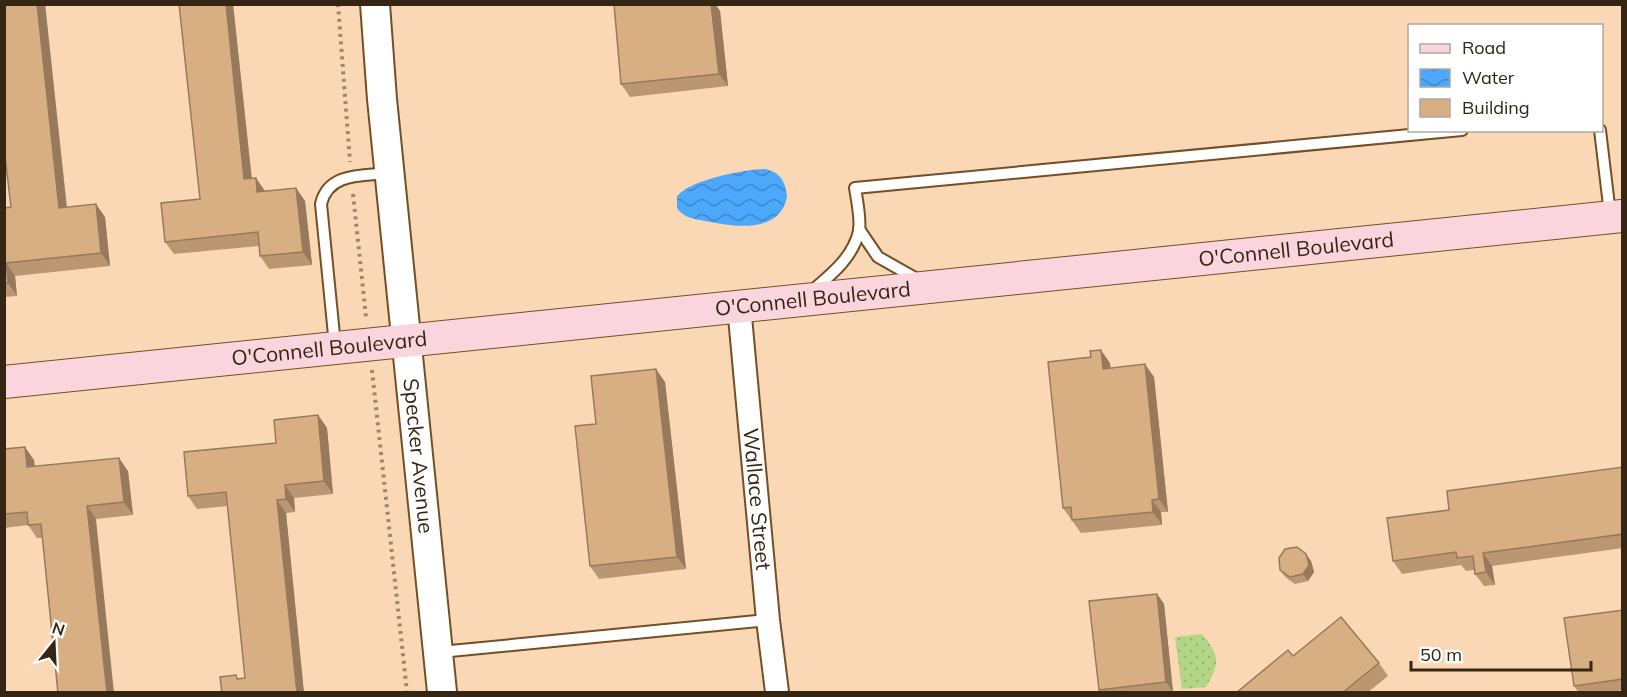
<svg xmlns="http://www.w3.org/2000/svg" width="1627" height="697" font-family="Mulish,sans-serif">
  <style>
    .park { fill: url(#park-dots) }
    .water { fill: url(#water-waves) }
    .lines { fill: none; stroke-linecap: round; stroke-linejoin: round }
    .service-casing { stroke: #744f25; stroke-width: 14 }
    .minor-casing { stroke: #744f25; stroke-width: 26 }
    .tertiary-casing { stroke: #744f25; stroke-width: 32 }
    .secondary-casing { stroke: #744f25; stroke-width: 34 }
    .path { stroke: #9f856a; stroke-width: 4; stroke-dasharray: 3 4.5; stroke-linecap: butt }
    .service { stroke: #fff; stroke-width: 10 }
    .minor { stroke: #fff; stroke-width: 22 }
    .tertiary { stroke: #fff; stroke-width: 28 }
    .secondary { stroke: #fad5dd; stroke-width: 32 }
    .wall { fill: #ba9671 }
    .shaded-wall { fill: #977a5c }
    .building { fill: #d8af83; stroke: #977a5c; stroke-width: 1.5 }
    .labels { text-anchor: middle; stroke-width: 5; stroke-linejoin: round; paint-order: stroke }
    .street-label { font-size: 21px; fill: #352513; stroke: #fff }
  </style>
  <defs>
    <pattern id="park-dots" width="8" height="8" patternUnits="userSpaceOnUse" patternTransform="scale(1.5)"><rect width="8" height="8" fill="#b2d685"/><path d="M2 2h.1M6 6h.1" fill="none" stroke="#9ab872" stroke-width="1.8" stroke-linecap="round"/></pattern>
    <pattern id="water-waves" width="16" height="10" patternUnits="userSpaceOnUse" patternTransform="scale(1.5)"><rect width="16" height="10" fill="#4ba8fa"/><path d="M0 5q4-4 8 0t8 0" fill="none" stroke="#3f89c9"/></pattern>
  </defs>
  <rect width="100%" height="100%" fill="#fbd8b5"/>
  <!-- park -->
  <path class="park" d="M1202 634C1220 656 1220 663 1206 687L1182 689 1175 637Z"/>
  <!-- water -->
  <path class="water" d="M765 169C780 172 786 182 787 197 780 233 736 227 710 222 697 219 684 219 677 208V196C693 179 742 170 765 169Z"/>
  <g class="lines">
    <defs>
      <g id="service">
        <polyline points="1600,130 1610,214"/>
        <polyline points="859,229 878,257 917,279"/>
        <path d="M813 290C832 274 853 257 859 231 861 218 857 201 855 188L1462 130"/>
        <path d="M335 345 321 204C328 172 363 176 389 173"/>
        <polyline points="440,652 768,620"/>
      </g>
      <g id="minor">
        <path id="s1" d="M739 306 768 620 777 692"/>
      </g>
      <g id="tertiary">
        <path id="s2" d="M375 4 382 99 442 692"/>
      </g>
      <g id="secondary">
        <path id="s3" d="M4 382 1622 216"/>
      </g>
    </defs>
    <!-- service casing -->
    <use href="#service" class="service-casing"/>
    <!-- minor casing -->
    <use href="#minor" class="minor-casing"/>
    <!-- tertiary casing -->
    <use href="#tertiary" class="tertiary-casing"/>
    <!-- secondary casing -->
    <use href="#secondary" class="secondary-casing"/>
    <!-- path -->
    <g class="path">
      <polyline points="338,4 350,162"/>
      <polyline points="353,194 366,317"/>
      <polyline points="372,370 407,692"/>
    </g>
    <!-- service -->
    <use href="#service" class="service"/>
    <!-- minor -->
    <use href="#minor" class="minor"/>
    <!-- tertiary -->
    <use href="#tertiary" class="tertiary"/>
    <!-- secondary -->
    <use href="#secondary" class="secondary"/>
  </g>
  <!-- wall -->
  <g class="wall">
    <polygon points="4,4 45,4 67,207 105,217 110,266 15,276 17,296 4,297 4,208 11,207"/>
    <polygon points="179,4 233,4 252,179 265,191 296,188 305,201 312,265 269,269 260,256 259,246 174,254 165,242 200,199"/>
    <polygon points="614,4 715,4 720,11 728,86 630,97 621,84"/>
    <polygon points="1110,363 1110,368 1154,377 1168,512 1161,512 1162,525 1081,533 1063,508"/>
    <polygon points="665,382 686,569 599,579 590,566 596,424"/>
    <polygon points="318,415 327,428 333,494 294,498 295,512 286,513 304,693 222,693 239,679 245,678 228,506 197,509 188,496 276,443"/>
    <polygon points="4,449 34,460 35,466 128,471 133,515 96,519 42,538 37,538 28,525 4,528"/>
    <polygon points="1623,467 1623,548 1492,566 1495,585 1484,586 1475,574 1475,570 1466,571 1461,565 1402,574 1393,561 1449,510"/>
    <polygon points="1311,561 1314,572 1308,581 1295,584 1285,577 1280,570"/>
    <polygon points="1157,594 1164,604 1173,692 1100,693 1099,690"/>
    <polygon points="1623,610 1623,690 1604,693 1579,693 1574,686"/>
    <polygon points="1293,656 1379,663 1388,676 1367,693 1236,693"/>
  </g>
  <!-- shaded-wall -->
  <g class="shaded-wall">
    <polygon points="37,4 45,4 68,221 59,208"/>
    <polygon points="226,4 233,4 253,192 244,179"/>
    <polygon points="709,4 715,4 720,11 728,86 719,74"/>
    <polygon points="256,178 265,191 257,192"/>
    <polygon points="296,188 305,201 312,265 303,252"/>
    <polygon points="96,204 105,217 110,266 101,253"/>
    <polygon points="6,263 15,276 17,296 8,283"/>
    <polygon points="1101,350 1110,363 1112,381 1103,369"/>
    <polygon points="1145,364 1154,377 1168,512 1159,499"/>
    <polygon points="656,369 665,382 686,569 677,557"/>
    <polygon points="318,415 327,428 333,494 324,481"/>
    <polygon points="25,447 34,460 36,480 27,467"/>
    <polygon points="119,458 128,471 133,515 124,502"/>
    <polygon points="285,485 294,498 295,512 286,499"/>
    <polygon points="277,500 286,513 304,693 297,693"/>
    <polygon points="1152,500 1161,512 1162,525 1153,512"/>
    <polygon points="87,506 96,519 114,693 107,693"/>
    <polygon points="1483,553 1492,566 1495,585 1486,572"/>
    <polygon points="1306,554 1311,561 1314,572 1308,581 1303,574"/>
    <polygon points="1157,594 1164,604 1173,692 1166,682"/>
  </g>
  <!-- building -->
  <g class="building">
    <polygon points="4,4 37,4 59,208 96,204 101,253 6,263 8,283 4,283 4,208 11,207 4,148"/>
    <polygon points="179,4 226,4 244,179 256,178 257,192 296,188 303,252 260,256 258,232 165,242 161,203 200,199"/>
    <polygon points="614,4 711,4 719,74 621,84"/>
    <polygon points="1101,350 1103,369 1145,364 1159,499 1152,500 1153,512 1072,520 1071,507 1063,508 1048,362 1091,357 1090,351"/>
    <polygon points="656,369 677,557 590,566 575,426 596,424 591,376"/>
    <polygon points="318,415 324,481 285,485 286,499 277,500 297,693 246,693 246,692 222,693 220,677 236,675 237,679 245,678 226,492 188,496 184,452 276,443 274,420"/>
    <polygon points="25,447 27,467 119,458 124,502 87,506 107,693 58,693 41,524 28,525 27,512 4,514 4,449"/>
    <polygon points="1623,467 1623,534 1483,553 1486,572 1475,574 1473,556 1457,558 1456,552 1393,561 1387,518 1449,510 1447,491"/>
    <polygon points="1297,547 1306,554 1309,565 1303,574 1290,577 1280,570 1279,558 1285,549"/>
    <polygon points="1157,594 1166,682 1099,690 1089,601"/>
    <polygon points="1623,610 1623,679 1574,686 1564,618"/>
    <polygon points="1341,617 1379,663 1342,693 1236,693 1288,650 1293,656"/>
  </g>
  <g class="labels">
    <!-- street labels -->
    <g class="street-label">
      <text dy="7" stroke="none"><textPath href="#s3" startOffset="1299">O'Connell Boulevard</textPath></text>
      <text dy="7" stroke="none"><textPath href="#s3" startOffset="813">O'Connell Boulevard</textPath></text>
      <text dy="7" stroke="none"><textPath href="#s3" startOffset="327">O'Connell Boulevard</textPath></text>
      <text dy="7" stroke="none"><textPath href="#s2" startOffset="454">Specker Avenue</textPath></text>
      <text dy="7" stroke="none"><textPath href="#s1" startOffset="194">Wallace Street</textPath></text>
    </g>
  </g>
  <!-- border -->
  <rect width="1627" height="697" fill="none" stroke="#352513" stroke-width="12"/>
  <!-- legend -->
  <rect x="1408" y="24" width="195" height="108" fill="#ffffff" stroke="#aea8a1" stroke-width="1.5"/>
  <rect x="1420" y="44" width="30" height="9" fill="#fad5dd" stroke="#aea8a1" stroke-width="1.5"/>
  <text x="1462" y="54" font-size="18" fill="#352513">Road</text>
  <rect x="1420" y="69" width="30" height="18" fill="url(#water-waves)" stroke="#aea8a1" stroke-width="1.5"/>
  <text x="1462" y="84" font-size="18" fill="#352513">Water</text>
  <rect x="1420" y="99" width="30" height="18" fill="#d8af83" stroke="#aea8a1" stroke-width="1.5"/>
  <text x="1462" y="114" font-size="18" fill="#352513">Building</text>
  <!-- north arrow -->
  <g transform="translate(54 643) rotate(18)" stroke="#ffffff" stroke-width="4.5" paint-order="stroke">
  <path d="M0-4.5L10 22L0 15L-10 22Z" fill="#352513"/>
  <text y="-9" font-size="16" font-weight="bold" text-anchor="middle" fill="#352513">N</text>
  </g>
  <!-- scale -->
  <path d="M1411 661v9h180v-9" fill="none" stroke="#352513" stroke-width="3"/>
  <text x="1420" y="661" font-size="18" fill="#352513" stroke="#ffffff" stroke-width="4.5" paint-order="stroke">50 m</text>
</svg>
